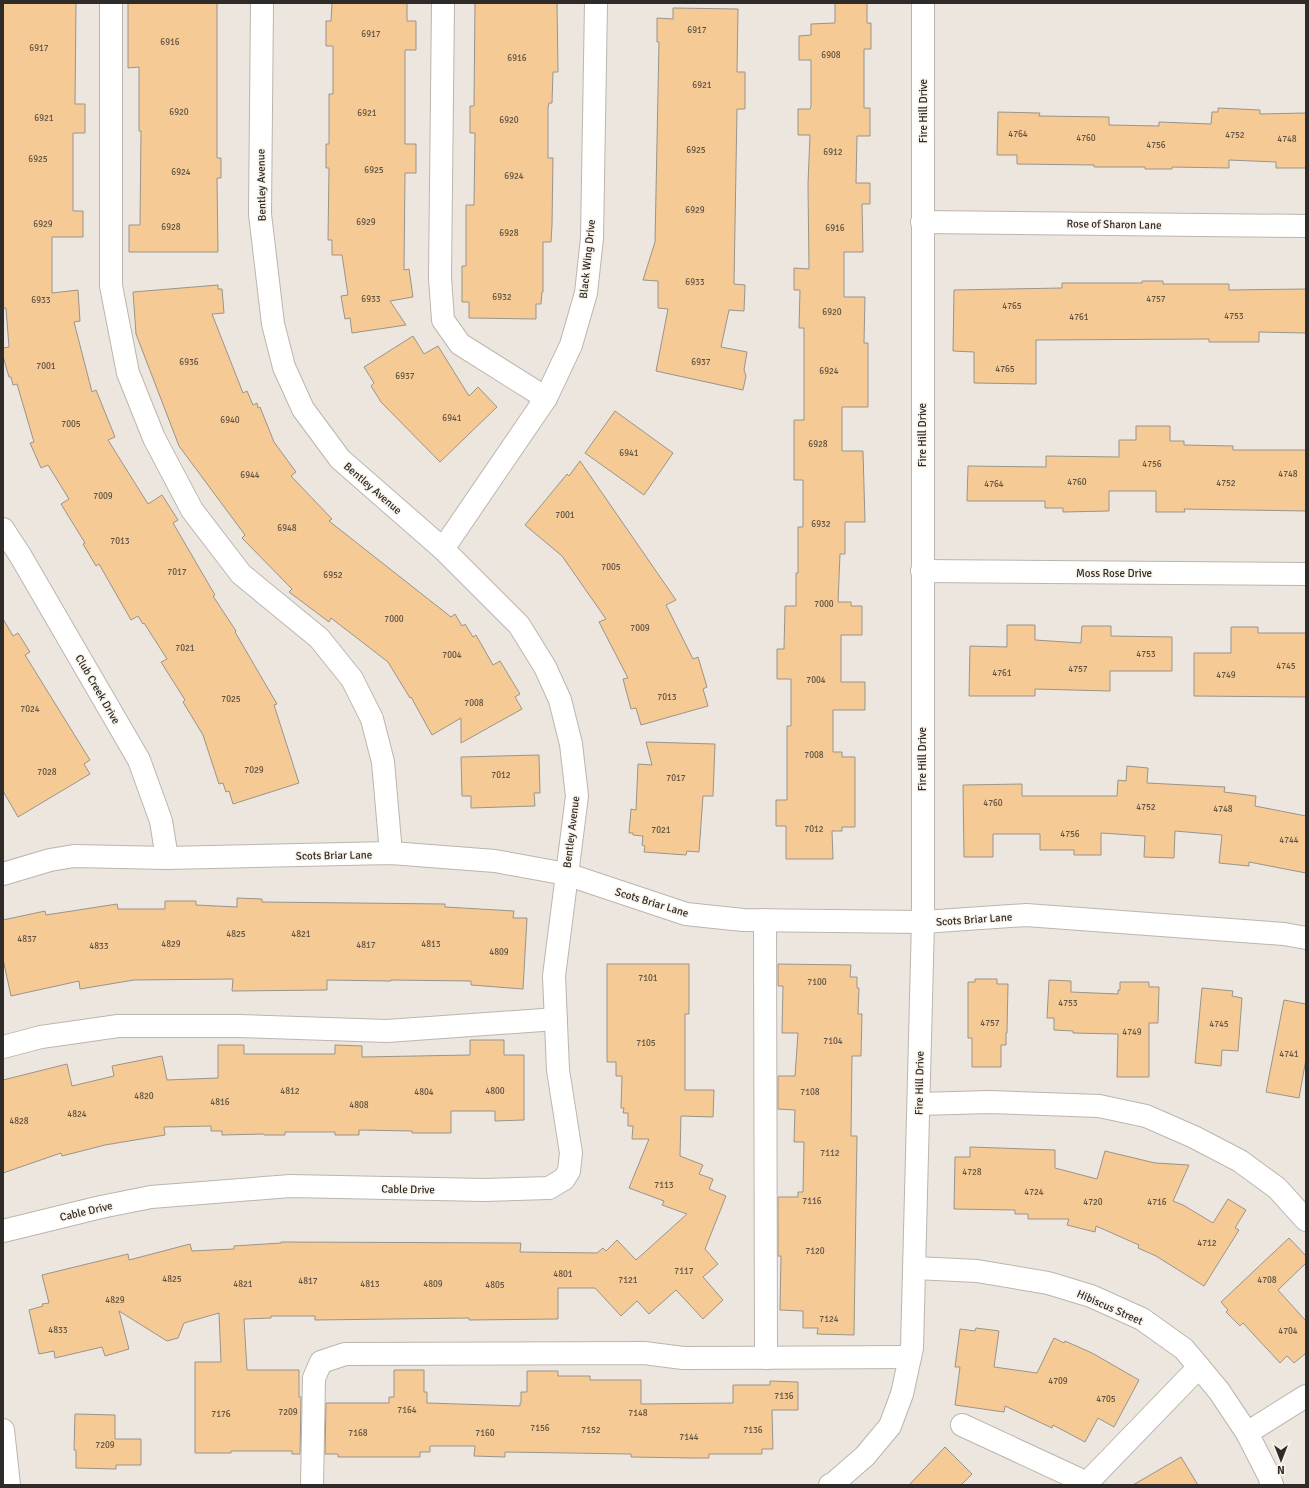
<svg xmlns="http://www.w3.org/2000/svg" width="1309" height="1488" font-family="Signika,sans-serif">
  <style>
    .building { fill: #f5ca95; stroke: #9a948c }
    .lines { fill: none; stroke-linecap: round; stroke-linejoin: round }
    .minor-casing { stroke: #bcb5ae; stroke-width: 24 }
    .minor { stroke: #fff; stroke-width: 22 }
    .labels { text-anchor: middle; stroke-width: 3; stroke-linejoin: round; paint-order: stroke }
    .number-label { font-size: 9px; fill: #605343 }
    .street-label { font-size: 11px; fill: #2e2b28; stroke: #faf3eb }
  </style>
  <rect width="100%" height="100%" fill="#ede6de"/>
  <!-- building -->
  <g class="building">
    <polygon points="3,3 76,3 75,104 85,104 85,133 73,133 73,211 83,211 83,237 52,237 52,293 78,290 80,321 74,322 92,392 96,390 115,437 108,440 148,504 162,495 178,520 173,523 215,595 213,596 236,631 235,632 277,704 274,705 299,783 233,804 229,791 226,792 223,783 219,784 203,735 183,702 185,700 161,662 167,659 144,623 143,624 138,616 131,620 99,564 96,566 83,544 85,543 61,504 69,499 48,465 41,468 30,443 34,442 17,384 13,385 11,377 9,377 3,356 3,348 9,347 6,308 3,308"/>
    <polygon points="128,3 217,3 217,158 221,158 221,178 217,178 218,252 129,252 129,225 140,225 141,131 139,131 139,67 128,68"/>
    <polygon points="332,3 407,3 407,21 416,21 416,50 405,50 405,144 416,144 416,173 405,173 404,270 409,269 413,297 390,301 406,325 352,333 350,318 345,319 341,296 348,295 342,255 332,255 332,240 328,240 329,168 326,168 326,144 329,144 329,94 333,94 333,46 326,46 326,21 331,21"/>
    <polygon points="475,3 557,3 558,72 553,72 552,103 549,103 548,107 548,158 553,158 552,225 551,242 543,242 543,292 542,292 541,304 536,304 536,319 469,318 469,302 462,302 462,266 466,266 466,205 474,205 475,133 470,133 470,106 474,106"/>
    <polygon points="835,3 867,3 867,23 871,23 871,49 864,49 864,108 870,108 870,136 857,136 856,183 870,183 870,204 862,204 863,252 844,252 844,297 865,297 864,343 868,343 868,407 842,407 842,451 863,451 865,522 845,522 845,554 840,554 838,602 851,602 851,606 862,606 862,635 841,635 841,682 865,682 865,710 833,710 833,752 842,752 842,757 855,757 855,827 842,827 842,831 832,831 833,859 786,859 786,826 776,826 776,800 787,800 787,726 791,726 791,679 777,679 777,649 784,649 785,606 796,606 796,573 798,573 798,527 803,527 803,480 794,480 794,420 804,420 804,328 799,328 800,290 794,290 794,268 809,269 808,184 810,135 798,135 798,109 810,109 811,106 811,60 799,60 799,36 811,35 811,24 835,23"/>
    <polygon points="673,8 738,9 737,72 745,72 745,109 737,109 734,284 745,285 744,311 729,310 721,347 747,352 744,370 746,376 743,390 656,371 668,309 658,308 658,281 643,280 655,242 659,42 657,42 657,18 673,19"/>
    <polygon points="1218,108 1260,110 1260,114 1306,113 1306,168 1276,168 1276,162 1229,160 1229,168 1172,167 1172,169 1145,169 1145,167 1094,167 1094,165 1017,164 1017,155 997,155 998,112 1040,113 1039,116 1109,117 1109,125 1159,126 1159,122 1211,124 1212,112 1218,112"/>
    <polygon points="1142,281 1163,281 1163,284 1229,284 1229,290 1306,289 1306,333 1259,332 1259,342 1209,342 1209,339 1036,340 1036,384 974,383 974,352 953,351 954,290 1062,288 1062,283 1142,283"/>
    <polygon points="218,285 218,289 222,289 224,313 212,314 243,393 247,391 253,405 257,403 258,408 260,407 274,442 296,472 291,476 332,519 329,521 451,617 455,614 462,626 465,624 473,637 476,635 493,665 500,661 520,694 515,697 522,709 461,743 461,718 432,735 411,697 410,698 388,662 331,618 329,622 289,592 292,589 242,538 245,535 179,446 136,334 133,292"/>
    <polygon points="413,336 424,354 438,346 469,396 478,387 497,407 440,462 381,402 371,386 374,383 364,367"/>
    <polygon points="615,411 673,453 644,495 585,453"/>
    <polygon points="1136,426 1170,426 1170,441 1184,441 1184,445 1233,446 1233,450 1306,450 1306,511 1184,509 1185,512 1156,512 1156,491 1109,491 1109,511 1063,512 1063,508 1045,508 1045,501 967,501 968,466 1046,467 1046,456 1119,457 1119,440 1136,440"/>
    <polygon points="580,461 676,600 666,605 693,659 698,657 707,687 703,689 708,706 641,725 636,708 631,709 623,679 628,678 599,622 606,619 562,556 525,525 567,474 569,476"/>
    <polygon points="3,619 13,636 18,633 30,652 25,655 90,760 84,764 90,774 18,817 3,791"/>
    <polygon points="1007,625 1035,625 1035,640 1081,643 1082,626 1111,626 1111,636 1172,637 1172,671 1110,671 1110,691 1035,689 1035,696 969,696 970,646 1007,647"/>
    <polygon points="1231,627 1258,627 1258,633 1306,633 1306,697 1194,696 1194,653 1231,653"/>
    <polygon points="646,742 715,744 713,796 703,796 699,852 687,851 686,855 644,852 645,846 642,845 643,836 633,835 633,833 629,833 631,809 636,810 638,764 652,765"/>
    <polygon points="539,755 540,793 534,793 535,806 471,808 471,796 462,796 461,757"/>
    <polygon points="1127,766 1148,768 1147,783 1225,787 1224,792 1256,796 1255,806 1306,816 1306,873 1249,862 1249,866 1219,863 1222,835 1175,831 1174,858 1144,857 1145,836 1101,833 1101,855 1074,855 1074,850 1040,850 1040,834 993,834 993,857 964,857 963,785 1022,784 1022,796 1117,796 1118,780 1126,781"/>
    <polygon points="237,898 262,899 262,902 445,904 445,907 514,911 513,918 527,918 523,989 471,985 471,981 391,980 391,981 327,980 327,990 232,991 233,979 134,980 80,989 79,981 11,996 3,959 3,920 45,911 46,915 117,904 118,909 165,909 165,901 196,901 196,905 237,907"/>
    <polygon points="607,964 689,964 689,1014 685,1014 685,1090 714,1090 713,1117 681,1116 680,1156 703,1165 699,1174 713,1179 709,1189 726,1196 705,1249 718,1264 703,1277 723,1300 703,1319 676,1290 649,1314 637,1301 621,1316 595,1288 558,1288 558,1319 469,1320 469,1318 315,1320 315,1316 271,1316 271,1318 244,1319 247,1370 299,1370 299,1397 301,1397 300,1454 292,1454 292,1451 231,1451 231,1453 195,1453 195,1362 221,1362 219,1313 184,1323 178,1338 167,1341 119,1311 129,1349 105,1356 102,1347 55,1358 54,1351 39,1354 29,1310 43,1306 42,1304 49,1303 42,1275 128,1254 129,1260 190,1244 192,1251 234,1249 234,1246 281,1243 281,1242 521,1243 520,1252 597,1253 603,1248 606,1251 617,1240 636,1260 687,1214 662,1205 664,1201 629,1188 649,1139 632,1139 633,1126 628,1126 628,1113 623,1113 624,1108 621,1108 622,1076 616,1076 616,1062 607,1062"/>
    <polygon points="778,964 851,965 850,977 857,977 857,988 859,988 858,1014 862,1014 861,1056 852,1056 851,1136 857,1136 854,1335 817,1334 818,1328 803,1328 803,1311 780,1310 781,1256 778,1256 778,1197 798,1197 798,1192 803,1192 804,1142 794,1142 795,1110 778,1109 778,1076 795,1076 798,1033 782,1033 783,986 778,986"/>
    <polygon points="975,979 997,979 997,984 1008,984 1007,1033 1006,1033 1006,1045 1001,1045 1001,1067 972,1067 972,1038 968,1038 968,982 975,982"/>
    <polygon points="1049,980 1071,981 1071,992 1118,994 1118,990 1120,990 1120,982 1149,982 1149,987 1159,987 1158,1023 1149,1023 1149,1077 1117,1077 1118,1034 1073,1033 1073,1031 1054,1030 1054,1018 1047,1018"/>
    <polygon points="1202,988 1233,991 1232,996 1242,998 1238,1051 1222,1050 1221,1066 1195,1063"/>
    <polygon points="1284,1000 1306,1004 1306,1059 1299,1098 1266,1092"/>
    <polygon points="470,1040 504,1040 504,1055 524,1055 524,1120 495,1121 495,1111 451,1111 451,1133 412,1133 412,1131 359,1130 359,1135 335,1135 335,1132 285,1132 285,1135 264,1135 264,1134 222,1135 222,1131 211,1131 211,1126 164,1127 165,1135 105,1145 62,1156 61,1153 3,1173 3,1080 67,1064 72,1086 114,1076 112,1066 162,1056 167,1080 218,1078 218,1045 244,1045 244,1054 335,1054 335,1045 362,1046 362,1057 470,1055"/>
    <polygon points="970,1147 1055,1150 1055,1168 1097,1179 1105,1151 1155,1163 1189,1165 1173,1201 1183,1205 1213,1223 1228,1199 1246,1210 1235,1228 1239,1230 1204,1286 1156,1256 1138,1248 1139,1245 1096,1226 1095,1232 1067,1225 1069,1219 1028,1219 1028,1214 1015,1214 1015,1210 954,1209 955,1157 970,1157"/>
    <polygon points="1289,1238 1306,1256 1306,1263 1278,1290 1306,1321 1306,1353 1294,1363 1287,1356 1280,1363 1243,1323 1240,1326 1226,1312 1228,1310 1221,1302"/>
    <polygon points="976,1328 999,1331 994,1367 1037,1373 1054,1338 1064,1343 1065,1341 1092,1353 1139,1380 1114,1427 1098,1418 1085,1442 1053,1425 1052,1428 1005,1406 1004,1412 955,1405 960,1367 955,1367 960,1329 975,1331"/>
    <polygon points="394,1370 424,1370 424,1392 427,1392 427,1403 520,1406 520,1403 521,1403 521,1392 527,1392 527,1371 558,1371 558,1376 590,1376 590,1380 641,1380 641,1404 733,1403 733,1385 770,1385 770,1381 798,1382 798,1410 772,1410 773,1449 762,1449 762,1454 709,1454 709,1458 693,1458 631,1457 631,1454 505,1452 505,1457 474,1456 475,1446 430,1446 430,1452 420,1452 420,1457 338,1457 338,1454 325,1454 326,1403 389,1403 389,1397 394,1397"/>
    <polygon points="75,1414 115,1415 115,1439 141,1439 141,1465 116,1465 116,1469 76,1468 76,1450 74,1450"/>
    <polygon points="945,1447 972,1474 961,1485 909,1485"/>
    <polygon points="1181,1457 1198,1485 1133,1485"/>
  </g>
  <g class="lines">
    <defs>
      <g id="minor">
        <polyline points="111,3 111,286 128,373 154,438 192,510 241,574 319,638 352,679 372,719 383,762 391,853"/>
        <polyline points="443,3 440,278 443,320 460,344 546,398"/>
        <polyline points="922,222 1306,226"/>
        <polyline points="3,529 20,555 139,760 161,821 167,858"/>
        <polyline points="443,549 546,398 571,345 586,293 592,238 596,3"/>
        <polyline points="922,571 1306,574"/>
        <polyline points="3,874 50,860 74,856 167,858 391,853 495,861 566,874 686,914 743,920 923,922 1026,915 1284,934 1306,938"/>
        <polyline points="765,920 766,1358"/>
        <polyline points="3,1047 41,1037 118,1026 238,1026 387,1031 556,1019"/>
        <polyline points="919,1104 989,1102 1099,1106 1146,1116 1194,1137 1240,1161 1277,1188 1306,1220"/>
        <polyline points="3,1231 101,1207 151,1197 290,1186 484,1190 549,1188 564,1179 569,1171 571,1153 558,1070 554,976 577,796 571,744 560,700 545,667 519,625 443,549 340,459 303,409 284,367 273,324 260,214 262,3"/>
        <polyline points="915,1268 977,1271 1048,1283 1091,1296 1142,1319 1184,1349 1219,1391 1247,1433 1269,1476 1272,1485"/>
        <polyline points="962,1425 1087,1483"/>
        <polyline points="3,1430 9,1485"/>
        <polyline points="1247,1433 1306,1396"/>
        <polyline points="312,1485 314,1378 321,1362 345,1354 644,1353 683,1358 910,1357"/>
        <polyline points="830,1485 834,1483 865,1456 890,1426 902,1394 912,1348 923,922 923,3"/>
        <polyline points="1085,1485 1199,1367"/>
      </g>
    </defs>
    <!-- minor casing -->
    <use href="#minor" class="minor-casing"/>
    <!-- minor -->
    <use href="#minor" class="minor"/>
  </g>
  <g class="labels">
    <!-- number labels -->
    <g class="number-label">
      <text x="697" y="33">6917</text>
      <text x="371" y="37">6917</text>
      <text x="170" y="45">6916</text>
      <text x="39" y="51">6917</text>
      <text x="831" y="58">6908</text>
      <text x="517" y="61">6916</text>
      <text x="702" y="88">6921</text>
      <text x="179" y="115">6920</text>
      <text x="367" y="116">6921</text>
      <text x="44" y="121">6921</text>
      <text x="509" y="123">6920</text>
      <text x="1018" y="137">4764</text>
      <text x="1235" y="138">4752</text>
      <text x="1086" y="141">4760</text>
      <text x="1287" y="142">4748</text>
      <text x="1156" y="148">4756</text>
      <text x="696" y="153">6925</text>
      <text x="833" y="155">6912</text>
      <text x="38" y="162">6925</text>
      <text x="374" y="173">6925</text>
      <text x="181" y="175">6924</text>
      <text x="514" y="179">6924</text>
      <text x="695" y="213">6929</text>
      <text x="366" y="225">6929</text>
      <text x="43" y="227">6929</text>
      <text x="171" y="230">6928</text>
      <text x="835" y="231">6916</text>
      <text x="509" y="236">6928</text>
      <text x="695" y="285">6933</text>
      <text x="502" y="300">6932</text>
      <text x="371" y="302">6933</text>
      <text x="1156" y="302">4757</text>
      <text x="41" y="303">6933</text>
      <text x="1012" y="309">4765</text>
      <text x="832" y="315">6920</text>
      <text x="1234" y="319">4753</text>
      <text x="1079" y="320">4761</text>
      <text x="189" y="365">6936</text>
      <text x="701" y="365">6937</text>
      <text x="46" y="369">7001</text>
      <text x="1005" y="372">4765</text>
      <text x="829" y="374">6924</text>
      <text x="405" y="379">6937</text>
      <text x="452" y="421">6941</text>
      <text x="230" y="423">6940</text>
      <text x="71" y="427">7005</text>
      <text x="818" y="447">6928</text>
      <text x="629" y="456">6941</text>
      <text x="1152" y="467">4756</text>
      <text x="1288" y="477">4748</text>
      <text x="250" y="478">6944</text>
      <text x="1077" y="485">4760</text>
      <text x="1226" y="486">4752</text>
      <text x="994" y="487">4764</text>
      <text x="103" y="499">7009</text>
      <text x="565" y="518">7001</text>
      <text x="821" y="527">6932</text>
      <text x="287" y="531">6948</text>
      <text x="120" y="544">7013</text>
      <text x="611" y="570">7005</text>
      <text x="177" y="575">7017</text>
      <text x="333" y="578">6952</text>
      <text x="824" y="607">7000</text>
      <text x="394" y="622">7000</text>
      <text x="640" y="631">7009</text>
      <text x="185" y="651">7021</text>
      <text x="1146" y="657">4753</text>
      <text x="452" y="658">7004</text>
      <text x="1286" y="669">4745</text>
      <text x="1078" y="672">4757</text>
      <text x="1002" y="676">4761</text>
      <text x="1226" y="678">4749</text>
      <text x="816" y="683">7004</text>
      <text x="667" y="700">7013</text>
      <text x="231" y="702">7025</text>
      <text x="474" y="706">7008</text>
      <text x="30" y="712">7024</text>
      <text x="814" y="758">7008</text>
      <text x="254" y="773">7029</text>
      <text x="47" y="775">7028</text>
      <text x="501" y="778">7012</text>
      <text x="676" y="781">7017</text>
      <text x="993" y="806">4760</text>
      <text x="1146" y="810">4752</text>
      <text x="1223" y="812">4748</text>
      <text x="814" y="832">7012</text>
      <text x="661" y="833">7021</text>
      <text x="1070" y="837">4756</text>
      <text x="1289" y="843">4744</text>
      <text x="236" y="937">4825</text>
      <text x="301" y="937">4821</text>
      <text x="27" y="942">4837</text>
      <text x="171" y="947">4829</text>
      <text x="431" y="947">4813</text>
      <text x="366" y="948">4817</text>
      <text x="99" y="949">4833</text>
      <text x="499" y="955">4809</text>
      <text x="648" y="981">7101</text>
      <text x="817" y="985">7100</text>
      <text x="1068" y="1006">4753</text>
      <text x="990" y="1026">4757</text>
      <text x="1219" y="1027">4745</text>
      <text x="1132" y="1035">4749</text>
      <text x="833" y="1044">7104</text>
      <text x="646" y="1046">7105</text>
      <text x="1289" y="1057">4741</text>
      <text x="290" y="1094">4812</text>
      <text x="495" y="1094">4800</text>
      <text x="424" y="1095">4804</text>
      <text x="810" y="1095">7108</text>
      <text x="144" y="1099">4820</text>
      <text x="220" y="1105">4816</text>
      <text x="359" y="1108">4808</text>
      <text x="77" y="1117">4824</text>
      <text x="19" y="1124">4828</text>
      <text x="830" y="1156">7112</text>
      <text x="972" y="1175">4728</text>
      <text x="664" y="1188">7113</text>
      <text x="1034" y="1195">4724</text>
      <text x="812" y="1204">7116</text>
      <text x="1093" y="1205">4720</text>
      <text x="1157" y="1205">4716</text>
      <text x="1207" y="1246">4712</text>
      <text x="815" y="1254">7120</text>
      <text x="684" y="1274">7117</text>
      <text x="563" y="1277">4801</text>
      <text x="172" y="1282">4825</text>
      <text x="628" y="1283">7121</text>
      <text x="1267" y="1283">4708</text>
      <text x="308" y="1284">4817</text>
      <text x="243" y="1287">4821</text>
      <text x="370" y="1287">4813</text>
      <text x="433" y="1287">4809</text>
      <text x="495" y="1288">4805</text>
      <text x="115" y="1303">4829</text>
      <text x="829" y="1322">7124</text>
      <text x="58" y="1333">4833</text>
      <text x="1288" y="1334">4704</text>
      <text x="1058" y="1384">4709</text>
      <text x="784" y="1399">7136</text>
      <text x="1106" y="1402">4705</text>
      <text x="407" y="1413">7164</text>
      <text x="288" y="1415">7209</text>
      <text x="638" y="1416">7148</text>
      <text x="221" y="1417">7176</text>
      <text x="540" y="1431">7156</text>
      <text x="591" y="1433">7152</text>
      <text x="753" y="1433">7136</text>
      <text x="358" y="1436">7168</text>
      <text x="485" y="1436">7160</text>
      <text x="689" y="1440">7144</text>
      <text x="105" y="1448">7209</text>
    </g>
    <!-- street labels -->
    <g class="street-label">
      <text transform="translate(923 111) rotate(-90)" y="4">Fire Hill Drive</text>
      <text transform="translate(261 185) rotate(-91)" y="4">Bentley Avenue</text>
      <text transform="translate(1114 224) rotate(1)" y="4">Rose of Sharon Lane</text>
      <text transform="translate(587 259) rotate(-84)" y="4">Black Wing Drive</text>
      <text transform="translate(922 435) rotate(-90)" y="4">Fire Hill Drive</text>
      <text transform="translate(373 488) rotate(41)" y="4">Bentley Avenue</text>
      <text x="1114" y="577">Moss Rose Drive</text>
      <text transform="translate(98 689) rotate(60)" y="4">Club Creek Drive</text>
      <text transform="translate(922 759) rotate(-90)" y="4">Fire Hill Drive</text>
      <text transform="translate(571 832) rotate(-83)" y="4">Bentley Avenue</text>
      <text transform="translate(334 855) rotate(-1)" y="4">Scots Briar Lane</text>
      <text transform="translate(652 902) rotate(17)" y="4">Scots Briar Lane</text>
      <text transform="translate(974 919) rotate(-4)" y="4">Scots Briar Lane</text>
      <text transform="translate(919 1083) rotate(-89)" y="4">Fire Hill Drive</text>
      <text transform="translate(408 1189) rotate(1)" y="4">Cable Drive</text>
      <text transform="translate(86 1211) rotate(-13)" y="4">Cable Drive</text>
      <text transform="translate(1110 1307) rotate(24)" y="4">Hibiscus Street</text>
    </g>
  </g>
  <!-- border -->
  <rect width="1309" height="1488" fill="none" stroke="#2e2b28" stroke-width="8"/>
  <!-- north arrow -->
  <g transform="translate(1281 1460) rotate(180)" stroke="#faf3eb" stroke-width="3" paint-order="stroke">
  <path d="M0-3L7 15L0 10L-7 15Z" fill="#2e2b28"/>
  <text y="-6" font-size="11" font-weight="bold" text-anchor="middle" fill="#2e2b28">N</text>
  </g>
</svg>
